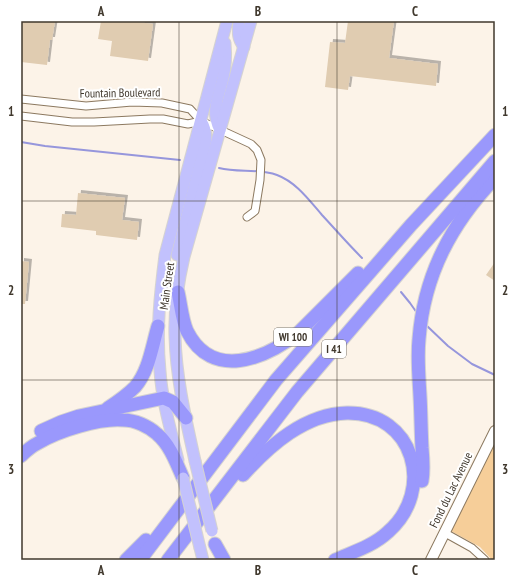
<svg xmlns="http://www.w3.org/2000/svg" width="516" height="581" font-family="'PT Sans Narrow',sans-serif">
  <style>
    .green { fill: #f6ce99 }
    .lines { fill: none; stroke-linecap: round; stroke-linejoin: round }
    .stream { stroke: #9696dc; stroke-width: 2 }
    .building { fill: #e0ccb1; filter: url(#shadow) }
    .street-casing { stroke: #8c7960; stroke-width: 9 }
    .secondary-casing { stroke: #8c7960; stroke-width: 12 }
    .primary-casing { stroke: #d5d3d1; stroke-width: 13 }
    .highway-casing { stroke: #d5d3d1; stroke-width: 15 }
    .street { stroke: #fff; stroke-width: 7 }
    .secondary { stroke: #fff; stroke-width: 10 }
    .primary { stroke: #c2c1fd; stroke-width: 11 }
    .highway { stroke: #9a98fc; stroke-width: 13 }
    .primary-bridge-casing { stroke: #d5d3d1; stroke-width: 13; stroke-linecap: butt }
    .primary-bridge { stroke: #c2c1fd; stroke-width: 11 }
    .grid { fill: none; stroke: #40382d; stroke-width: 1; stroke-opacity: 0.55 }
    .labels { text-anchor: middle; stroke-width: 4; stroke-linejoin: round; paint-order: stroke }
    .shield { fill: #fff; stroke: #79746c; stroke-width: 1 }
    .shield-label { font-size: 11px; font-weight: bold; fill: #40382d }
    .street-label { font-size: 12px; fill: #40382d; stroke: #fff }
    .neatline { fill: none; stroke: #40382d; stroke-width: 1.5 }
    .grid-label { font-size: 13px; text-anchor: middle; font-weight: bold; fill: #40382d }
  </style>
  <defs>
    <filter id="shadow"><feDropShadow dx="3" dy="-3" stdDeviation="0" flood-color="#0004"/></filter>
  </defs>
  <rect width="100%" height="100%" fill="#fcf3e8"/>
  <!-- green -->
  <polygon class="green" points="495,443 495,560 492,560 480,547 451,531"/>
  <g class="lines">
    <!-- stream -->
    <g class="stream">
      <polyline points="21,142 45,146 180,160"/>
      <path d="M219 168C238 173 258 168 277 175 296 182 309 200 322 215 335 229 348 244 362 258"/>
      <polyline points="401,292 410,303 417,313"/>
      <polyline points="426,325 448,346 472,364 495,375"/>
    </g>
  </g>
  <!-- building -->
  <g class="building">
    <polygon points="21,21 55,21 52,40 50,40 47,65 21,62"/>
    <polygon points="101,21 137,21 137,22 153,24 148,61 110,56 112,41 98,39"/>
    <polygon points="348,21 394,21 389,58 438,64 436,86 350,76 348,90 325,87 330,42 345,43"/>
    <polygon points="78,193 125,198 122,220 139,222 137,240 96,235 96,231 61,227 62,214 76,215"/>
    <polygon points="21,261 29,262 25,304 21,304"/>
    <polygon points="495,262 495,281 486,275"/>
  </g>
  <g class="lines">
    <defs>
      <g id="street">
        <polyline points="21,99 86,106 132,102 162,103 190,109 201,121 238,138 251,144 257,150 261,160 260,180 255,211 247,217"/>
        <polyline points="21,116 72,122 94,122 150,119 163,119 188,124 201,121"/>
        <polyline points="445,533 472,548 485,560"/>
      </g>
      <polyline id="secondary" points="431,560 495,431"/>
      <g id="primary">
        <path d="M239 21C238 32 237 38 244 47"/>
        <path d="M220 130C210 112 219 96 223 78 226 66 226 54 225 43"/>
        <path d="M177 255 205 144C207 135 206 129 201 121"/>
        <path d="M178 460C171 431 162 401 160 371 156 331 160 294 165 255L227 21"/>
        <path d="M195 461C186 420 176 378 175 336 174 310 178 283 184 257L251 21"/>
        <polyline points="200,548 203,560"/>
      </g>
      <g id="highway">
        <path d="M178 292C181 305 182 320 187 331 212 381 265 359 298 333L358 273"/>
        <path d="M108 408C117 402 127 395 135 387 149 371 152 346 158 326"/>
        <polyline points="41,431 61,422 79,416 164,398 173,402 186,418"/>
        <path d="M21 456C26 451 32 446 38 443 58 431 99 418 123 420 135 420 148 426 157 434 170 445 176 462 183 478"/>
        <path d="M243 475C270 445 305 414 347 413 414 412 436 490 388 532 373 546 353 552 335 560"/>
        <path d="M422 481C424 470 423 459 422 448 421 431 421 413 420 396 419 377 417 358 419 339 424 275 451 224 495 178"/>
        <polyline points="215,544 224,560"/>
        <polyline points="126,560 146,540"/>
        <polyline points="140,560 276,380 411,225 495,135"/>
        <polyline points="168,560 297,392 495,161"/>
      </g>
    </defs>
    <!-- street casing -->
    <use href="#street" class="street-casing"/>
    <!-- secondary casing -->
    <use href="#secondary" class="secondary-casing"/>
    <!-- primary casing -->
    <use href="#primary" class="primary-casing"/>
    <!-- highway casing -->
    <use href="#highway" class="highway-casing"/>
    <!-- street -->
    <use href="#street" class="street"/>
    <!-- secondary -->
    <use href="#secondary" class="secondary"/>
    <!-- primary -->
    <use href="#primary" class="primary"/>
    <!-- highway -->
    <use href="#highway" class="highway"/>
    <defs>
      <g id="primary-bridge">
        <polyline points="195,461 212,531"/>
        <polyline points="183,478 200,548"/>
      </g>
    </defs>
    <!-- primary-bridge casing -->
    <use href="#primary-bridge" class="primary-bridge-casing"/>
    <!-- primary-bridge -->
    <use href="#primary-bridge" class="primary-bridge"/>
  </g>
  <!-- grid -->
  <path class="grid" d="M179 21V560M337 21V560M21 201H495M21 380H495"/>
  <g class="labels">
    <!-- shield labels -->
    <g class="shield">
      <rect x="274" y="328" width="38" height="18" rx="3"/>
      <rect x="322" y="340" width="24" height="18" rx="3"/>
    </g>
    <g class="shield-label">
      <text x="293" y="341">WI 100</text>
      <text x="334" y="353">I 41</text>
    </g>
    <!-- street labels -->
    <g class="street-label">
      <text transform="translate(120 93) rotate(-1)" y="4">Fountain Boulevard</text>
      <text transform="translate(167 286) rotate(-82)" y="4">Main Street</text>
      <text transform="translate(451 490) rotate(-64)" y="4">Fond du Lac Avenue</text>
    </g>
  </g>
  <!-- border -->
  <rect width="516" height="581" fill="none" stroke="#ffffff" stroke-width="44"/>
  <rect x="22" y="22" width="472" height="537" class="neatline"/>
  <g class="grid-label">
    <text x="101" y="16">A</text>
    <text x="258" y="16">B</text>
    <text x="415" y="16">C</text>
    <text x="11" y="116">1</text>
    <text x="505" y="116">1</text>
    <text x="11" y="295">2</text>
    <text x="505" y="295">2</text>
    <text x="11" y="474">3</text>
    <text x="505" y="474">3</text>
    <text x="101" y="575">A</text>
    <text x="258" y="575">B</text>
    <text x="415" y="575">C</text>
  </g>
</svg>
